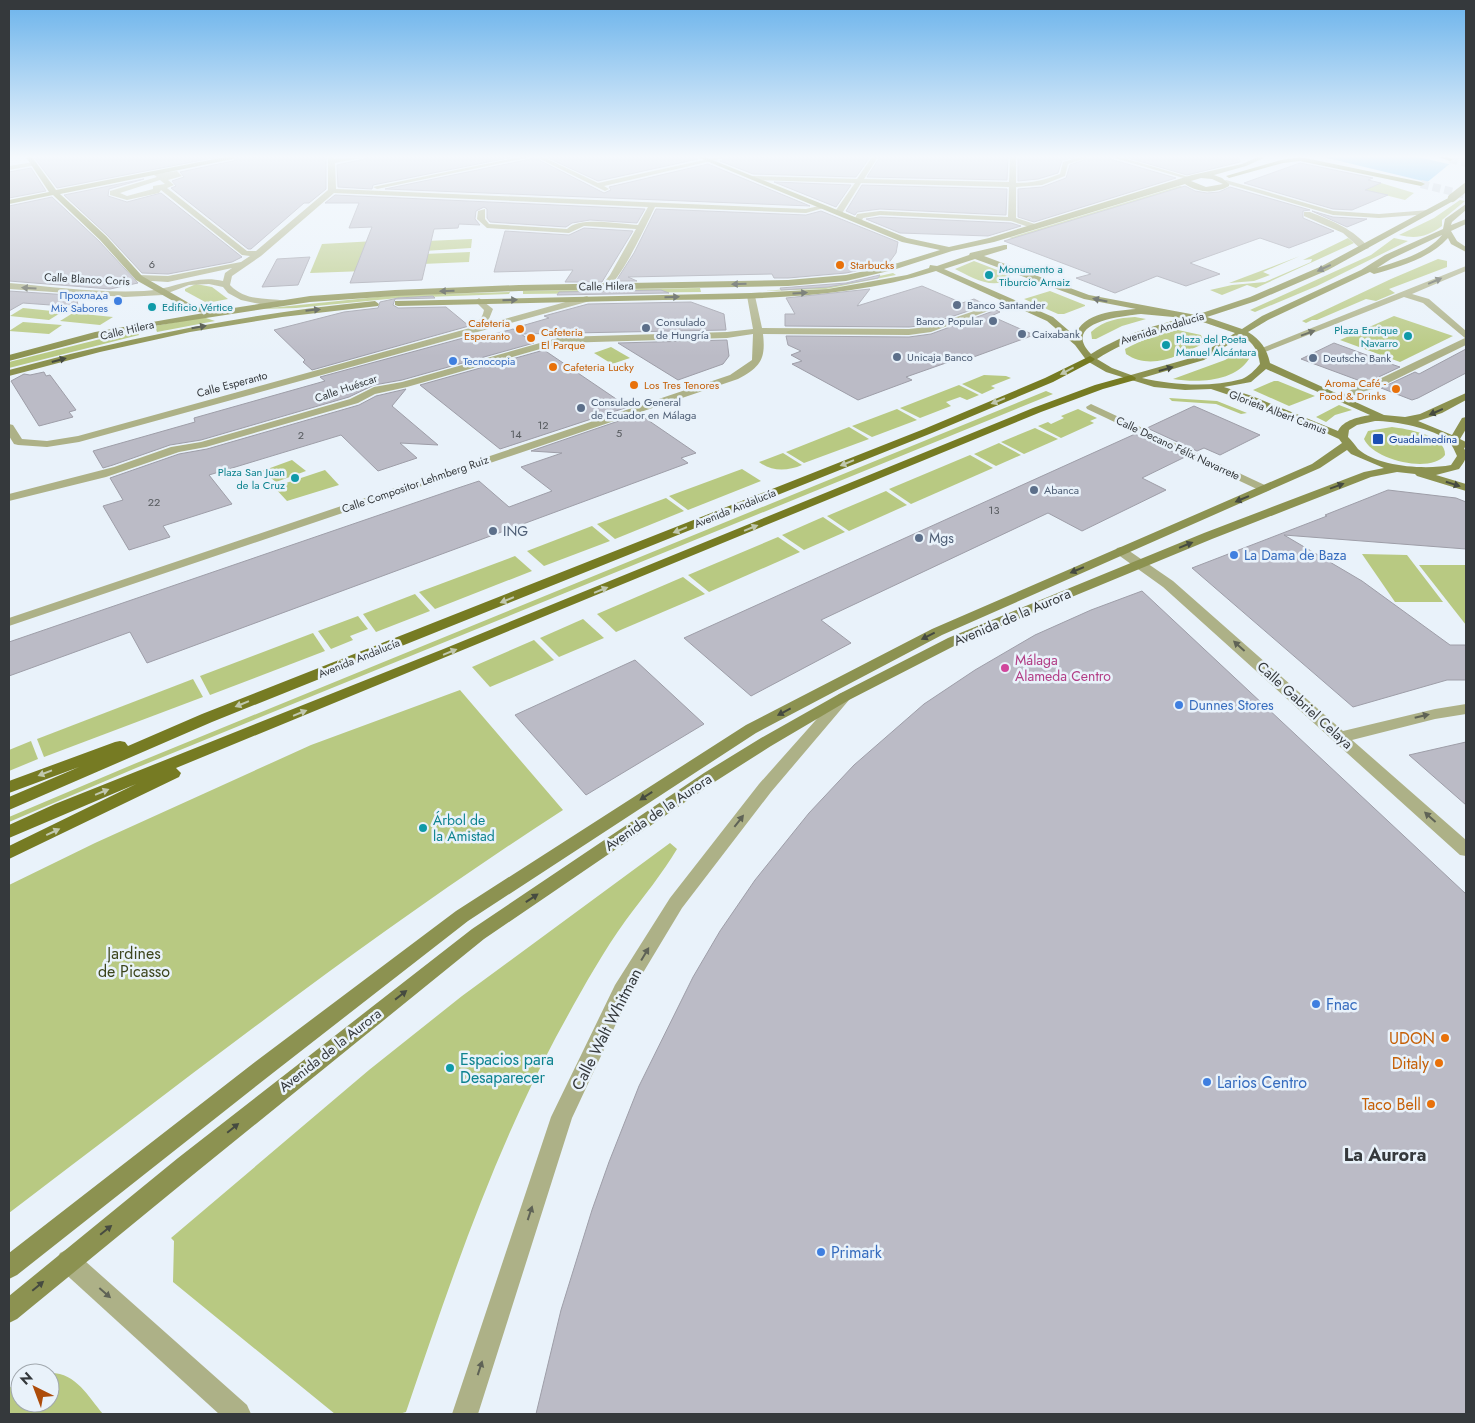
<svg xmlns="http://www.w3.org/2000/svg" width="1475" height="1423" font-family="Jost,sans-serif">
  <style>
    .green { fill: #b8c982 }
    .water { fill: #4fb2ef }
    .pier { fill: #e9f2fa }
    .building { fill: #bbbbc6; stroke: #9e9ea8 }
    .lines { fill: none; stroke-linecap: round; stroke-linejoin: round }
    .primary-tunnel { stroke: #c5cdd4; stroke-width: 8; stroke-dasharray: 8 4; stroke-linecap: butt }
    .street { fill: #adb187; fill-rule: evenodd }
    .secondary { fill: #8c9251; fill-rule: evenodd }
    .primary { fill: #767b23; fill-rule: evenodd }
    .secondary-bridge { stroke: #8c9251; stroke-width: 8 }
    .oneway { fill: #464b40 }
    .oneway2 { fill: #5f6356 }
    .oneway3 { fill: #c1c8af }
    .food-dot { fill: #e8710a; stroke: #e9f2fa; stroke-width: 2 }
    .culture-dot { fill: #0f9aa8; stroke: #e9f2fa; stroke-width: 2 }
    .shop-dot { fill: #3f7fe0; stroke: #e9f2fa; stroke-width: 2 }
    .service-dot { fill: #5c6f8a; stroke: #e9f2fa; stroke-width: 2 }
    .transit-dot { fill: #1a4fb4; stroke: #e9f2fa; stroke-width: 2 }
    .hotel-dot { fill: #d1479c; stroke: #e9f2fa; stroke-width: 2 }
    .labels { text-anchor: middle; stroke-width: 5; stroke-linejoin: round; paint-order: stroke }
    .number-label { font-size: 11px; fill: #565a5e }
    .far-food-label { font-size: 11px; fill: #c56008; stroke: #e9f2fa; text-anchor: start }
    .far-culture-label { font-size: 11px; fill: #0d838f; stroke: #e9f2fa; text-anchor: start }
    .far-street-label { font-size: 11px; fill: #35393c; stroke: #e9f2fa }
    .far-shop-label { font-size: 11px; fill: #366cbe; stroke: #e9f2fa; text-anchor: end }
    .far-service-label { font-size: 11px; fill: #4e5e75; stroke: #e9f2fa; text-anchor: start }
    .far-transit-label { font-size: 11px; fill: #164399; stroke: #e9f2fa; text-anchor: start }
    .service-label { font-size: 14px; fill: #4e5e75; stroke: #e9f2fa; text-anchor: start }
    .shop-label { font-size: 14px; fill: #366cbe; stroke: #e9f2fa; text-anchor: start }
    .street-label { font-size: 14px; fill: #35393c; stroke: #e9f2fa }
    .hotel-label { font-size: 14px; fill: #b23c85; stroke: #e9f2fa; text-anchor: start }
    .culture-label { font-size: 14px; fill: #0d838f; stroke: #e9f2fa; text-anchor: start }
    .near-park-label { font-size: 16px; fill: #3c451b; stroke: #e9f2fa }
    .near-shop-label { font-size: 16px; fill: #366cbe; stroke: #e9f2fa; text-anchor: start }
    .near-street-label { font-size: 16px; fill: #35393c; stroke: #e9f2fa }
    .near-food-label { font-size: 16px; fill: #c56008; stroke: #e9f2fa; text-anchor: end }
    .near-culture-label { font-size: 16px; fill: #0d838f; stroke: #e9f2fa; text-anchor: start }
    .near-neighbourhood-label { font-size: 18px; font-weight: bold; fill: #35393c; stroke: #e9f2fa }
  </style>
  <rect width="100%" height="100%" fill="#e9f2fa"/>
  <!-- green -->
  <g class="green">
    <polygon points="1381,183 1414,193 1405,200 1365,190"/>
    <polygon points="1180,186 1183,187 1012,239 1009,238"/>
    <path d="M1460 200 1465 201 1442 220V226C1427 237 1416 239 1399 235L1434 218Z"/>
    <polygon points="1348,238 1354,243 1256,288 1247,285 1222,295 1210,290 1232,285 1265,282 1311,262 1312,259 1303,260"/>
    <polygon points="1394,238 1408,241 1317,286 1255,312 1250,310 1371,255"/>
    <polygon points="472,239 471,248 424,251 426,241"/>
    <polygon points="375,241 365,271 310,273 322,244"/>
    <polygon points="470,252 469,262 422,264 424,254"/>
    <polygon points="1300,256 1263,272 1270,275 1254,281 1229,283"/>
    <polygon points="1438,259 1447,261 1447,267 1389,289 1395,293 1376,301 1366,299 1317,320 1312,320 1306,323 1302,321 1391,279"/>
    <path d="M974 261 1010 275V278C993 291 971 277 955 269Z"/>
    <polygon points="893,273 896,275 826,289 765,291 844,284"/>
    <polygon points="196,284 212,287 228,299 207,303 185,291 185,289"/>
    <polygon points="700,288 701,292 523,294 523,291"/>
    <polygon points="1050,291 1085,305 1085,306 1064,314 1058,314 1024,299"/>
    <polygon points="510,292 509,294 398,298 296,308 260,309 397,295"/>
    <polygon points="23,308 62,312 49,320 10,316"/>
    <polygon points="73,313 113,317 100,325 60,321"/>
    <polygon points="1394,316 1453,336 1400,362 1340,340"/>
    <polygon points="203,317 215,321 157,332 155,326"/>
    <path d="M1135 317 1146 319 1122 326 1096 339H1092L1091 332C1104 320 1119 318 1135 317Z"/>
    <polygon points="23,322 62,325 49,334 9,331"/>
    <polygon points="136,330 139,335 9,368 9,362"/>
    <path d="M1178 330 1201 335 1204 343C1181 355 1151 371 1126 354L1125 349C1142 340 1159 334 1178 330Z"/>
    <polygon points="611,347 630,358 612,364 594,353"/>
    <path d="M1244 349 1247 351 1249 359C1234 382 1198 383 1173 379L1225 360Z"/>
    <polygon points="984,375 1006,376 1011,378 991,386 995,388 982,394 962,384"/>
    <polygon points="1274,381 1278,381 1315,396 1289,406 1253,390"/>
    <polygon points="959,385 979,395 967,400 960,397 946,402 951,406 920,418 900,408"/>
    <polygon points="1046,391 1053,394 136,768 9,822 9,817 134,764"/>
    <polygon points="1169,398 1217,401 1247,413 1241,414 1216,404 1172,401"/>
    <polygon points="1339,405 1352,410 1335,415 1326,422 1316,417"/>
    <polygon points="897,409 917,420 872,437 852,426"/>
    <polygon points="1078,409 1097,418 1090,421 1094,423 1061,438 1038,426 1048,422 1051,424 1064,418 1061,416"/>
    <polygon points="849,427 869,439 804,463 786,452"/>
    <path d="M1392 427C1407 429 1446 435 1445 455 1431 474 1373 460 1364 439L1368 431Z"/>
    <polygon points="1035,428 1058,439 1024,454 1001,442"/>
    <polygon points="999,443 1021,455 996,466 974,454"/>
    <path d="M783 453 802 465C788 471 772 472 759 462Z"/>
    <polygon points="970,455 993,468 911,504 889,489"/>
    <polygon points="292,460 306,471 276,482 262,471"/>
    <polygon points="742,469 761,481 688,510 669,496"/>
    <polygon points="325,470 339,485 287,501 274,487"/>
    <polygon points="886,491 907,505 849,531 827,516"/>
    <polygon points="666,498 684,511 615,539 597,524"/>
    <polygon points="823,517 845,532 804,550 782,535"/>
    <polygon points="592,526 610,541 544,566 527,551"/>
    <polygon points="778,537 800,552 709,592 688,575"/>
    <polygon points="1362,554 1407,555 1443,602 1395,602"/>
    <polygon points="515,556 532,571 435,609 419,592"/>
    <polygon points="1419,565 1466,565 1466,625"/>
    <polygon points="683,577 705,594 616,632 597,614"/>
    <polygon points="415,594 430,611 376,632 363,614"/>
    <polygon points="358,616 368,629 350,636 353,640 331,649 318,631"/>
    <polygon points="583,619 604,638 559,657 540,638"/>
    <polygon points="313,633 325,651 210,695 200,676"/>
    <polygon points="534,640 554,660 490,687 472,667"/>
    <polygon points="193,679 203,697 44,757 37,739"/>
    <path d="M460 690 563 810C371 934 191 1075 9 1213V885L95 843 311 745Z"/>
    <polygon points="31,741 38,759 9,771 9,750"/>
    <path d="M670 843 677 849C662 874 644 896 626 920 600 956 578 997 556 1037 492 1157 450 1283 406 1412L399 1414H335L173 1282 174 1241 171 1238 369 1070 462 996Z"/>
    <path d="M48 1373C75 1371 88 1396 103 1414H9V1388L20 1381V1403H50V1373Z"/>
  </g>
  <!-- water -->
  <polygon class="water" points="1323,157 1418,157 1466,168 1427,182"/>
  <!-- pier -->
  <polygon class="pier" points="1452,162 1466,165 1466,194 1425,184"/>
  <!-- building -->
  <g class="building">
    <polygon points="34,157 218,157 57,188"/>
    <polygon points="238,157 326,157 326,189 309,203 304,203 251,249 248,249 171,188 176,186 172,181 184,177 180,172 233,161"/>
    <polygon points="367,157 513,157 373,185 372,189 338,187 337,165 365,159"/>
    <polygon points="533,157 604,193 611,190 609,187 708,164 810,206 385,189 531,159"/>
    <polygon points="546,157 695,157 698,159 598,181"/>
    <polygon points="730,157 870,157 856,177 753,174 720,161"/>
    <polygon points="880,157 1008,157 1007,180 867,177"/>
    <polygon points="1018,157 1076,157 1062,160 1058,173 1038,179 1018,181"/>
    <polygon points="1092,157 1109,157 1110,159 1176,178 1034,222 1018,217 1018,189 1042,187 1066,178 1070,165"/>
    <polygon points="1125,157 1239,157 1240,162 1187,175"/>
    <polygon points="1300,163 1373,178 1368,180 1381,183 1365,190 1388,195 1352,210 1333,209 1244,183"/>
    <polygon points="31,168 46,191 9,198 9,172"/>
    <polygon points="144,179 109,189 108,196 127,202 161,193 242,257 232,262 168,274 142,273 107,235 64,195"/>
    <polygon points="774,182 851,185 836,207"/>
    <polygon points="862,185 1007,189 1006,215 880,209 857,212 855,215 846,211"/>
    <polygon points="1185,186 1195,191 1207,193 1219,192 1230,187 1310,210 1303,211 1303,218 1334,231 1289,248 1260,238 1190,263 1220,274 1186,286 1157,276 1115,293 1076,278 1091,274 1004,241"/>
    <polygon points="335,195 645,209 637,223 590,220 572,223 566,227 490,222 487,218 487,209 484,207 476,211 475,219 480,225 459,224 458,228 434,229 422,280 350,283 372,227 349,228 359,203 325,203"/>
    <polygon points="52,197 99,241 138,283 110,289 9,281 9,206"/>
    <polygon points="656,209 806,215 821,211 898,242 896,253 888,264 846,273 788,278 774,278 772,274 628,277 637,281 616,281 634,253"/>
    <polygon points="1312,211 1333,217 1367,219 1347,227"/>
    <polygon points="880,217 1011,223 1021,226 988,236 900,233 866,219"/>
    <polygon points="584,228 633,231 602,282 565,282 573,270 494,272 505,231 569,235"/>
    <polygon points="310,257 298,285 262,287 277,259"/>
    <polygon points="880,275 878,278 828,287 781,290 780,288 846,283"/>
    <polygon points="922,286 962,303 974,299 986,305 927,325 909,327 785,326 785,314 795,314 786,298 870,289 857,306"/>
    <polygon points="661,290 669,293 557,295 559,292"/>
    <polygon points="9,291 84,296 77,298 78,307 23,303 9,311"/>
    <polygon points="433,296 435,298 395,299 393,305 398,308 446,307 469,326 312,370 303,362 305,360 274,330 344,312 378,308 380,302 398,298"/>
    <polygon points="691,302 724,314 726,330 521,334 534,343 402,380 374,385 349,397 201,440 170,445 113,465 103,468 93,451 195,422 194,418 325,381 320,377 478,334 482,337 513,329 519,332 518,327 549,318 544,316 588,304"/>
    <polygon points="996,310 1000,312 991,316 1034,335 968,359 960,358 906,377 912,380 858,400 792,364 802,361 791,355 801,351 788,345 786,336 909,337 931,334"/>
    <polygon points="727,340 729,356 723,364 678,380 618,343"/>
    <polygon points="1334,343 1391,364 1400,367 1370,381 1363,382 1301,359"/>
    <polygon points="1466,349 1466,373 1418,398 1412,400 1381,388 1415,372 1419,374"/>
    <polygon points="544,350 628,407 500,449 420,385"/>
    <polygon points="44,372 46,376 50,375 76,410 69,412 73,417 39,426 11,381 24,374 30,375"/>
    <polygon points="406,389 392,406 438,445 400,443 417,458 378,471 341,435 209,475 232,504 163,526 170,537 129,550 103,506 123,500 110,478 179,454 207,449 359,405 376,396"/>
    <polygon points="1194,406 1226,420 1260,435 1220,455 1204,448 1197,451 1147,428"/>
    <polygon points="639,414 696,453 681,458 688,463 147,663 130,632 9,676 9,642 458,488 479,481 509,507 552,491 521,467 562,453 531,451"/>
    <polygon points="1135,434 1185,457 1142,478 1166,490 1082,531 1048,513 821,620 851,643 751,696 684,638"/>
    <polygon points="1388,490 1456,498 1466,502 1466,549 1284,535 1362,581 1450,645 1466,645 1466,680 1447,680 1353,707 1192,568 1327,516 1325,515"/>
    <polygon points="1142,591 1466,894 1466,1414 536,1414 561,1310 592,1210 609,1162 639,1086 693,977 720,931 755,880 809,813 854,765 924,704 975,670 1035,635 1091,610"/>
    <polygon points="635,660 704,724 586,795 515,715"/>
    <polygon points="1466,742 1466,805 1409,755"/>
  </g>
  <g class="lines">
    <!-- primary-tunnel -->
    <g class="primary-tunnel">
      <polyline points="1450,159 1466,163"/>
      <polyline points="1421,184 1466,195"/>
    </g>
    <!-- street -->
    <g class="street">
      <path d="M328 157H334V159L365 157 335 163 336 189 806 209 823 205 827 207 806 213 655 207C647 223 620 283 605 289L601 286 610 275 636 229 584 226 569 233 487 228 477 219 478 211 485 209V219L489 224 567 229C579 216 621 224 638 225L648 207 334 193 261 256 232 276 230 285C246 302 266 297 286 301V305L260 304 241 300 228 293 223 287 209 284 189 285 163 295 125 297 9 289V283C54 287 99 293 144 291 172 290 194 274 223 281L225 273 232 268 168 282 136 280 135 278 139 275 168 276 241 262 250 256 242 255 161 190 159 193 127 200 110 195V191L157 177 154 175 155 174 177 171 182 176 168 180 174 185 167 188 247 251H256L328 190ZM160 180 165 184 153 186V189L127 196 120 193Z"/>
      <polygon points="520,157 531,157 377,189 373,187"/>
      <polygon points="536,157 543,157 598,183 718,157 728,157 604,186 609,189 605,191"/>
      <path d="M872 157H878L864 179 1009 182 1010 157H1016V183C1032 183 1045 180 1060 174L1063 162 1081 157H1090L1068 164 1065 176 1042 185 1016 187V218L1038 225 1039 227 1035 229 1011 221 880 215 863 218 861 223H858L854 221 857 214 880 211 1008 217 1009 187 861 183 841 215H838L834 213 855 183 753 180 750 178 753 176 857 179Z"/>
      <polygon points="1111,157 1120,157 1192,178 1187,179"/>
      <polygon points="34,162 37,164 36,165 9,170 9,166"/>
      <polygon points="1226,180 1333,211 1379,214 1429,210 1433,212 1429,214 1379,218 1333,215 1224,183 1222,182"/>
      <path d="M1304 212H1310C1332 221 1354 229 1369 248L1362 250 1343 233 1304 216Z"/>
      <polygon points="1466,266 1466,271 1412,294 1429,299 1466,331 1466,345 1378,388 1365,391 1344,401 1336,401 1335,399 1358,386 1371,383 1465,338 1423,303 1404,297 1265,352 1262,353 1257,350"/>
      <path d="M751 293 755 296 762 328 909 329 927 327 995 304 999 307 931 332 909 335 763 334C766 360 760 367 738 379L9 626V618L730 375 752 360 753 334 727 338 561 343 407 387 375 394 358 403 206 447 179 452 106 477 9 501V494L114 467 171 447 201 442 350 399 374 387 402 382 561 337 727 332 753 329 747 296Z"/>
      <path d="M587 296 591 299 590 301 79 442 47 447 18 445 14 444 9 436V424L13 425 22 439 47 441 78 436 470 328C477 322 482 320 484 310L475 301 479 298 493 309 487 324Z"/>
      <polygon points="1091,404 1269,487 1271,489 1265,492 1261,491 1087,409 1086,407"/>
      <polygon points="1121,547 1125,548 1173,581 1343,731 1435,709 1466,704 1466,714 1435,719 1352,740 1466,840 1466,856 1460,855 1163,587 1117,554 1115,551 1117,548"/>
      <polygon points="844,692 849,694 851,697 849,700 771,792 682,908 629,996 572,1118 478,1414 452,1414 551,1117 615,985 670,898 759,784 839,694"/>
      <polygon points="68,1249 76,1253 247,1405 251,1414 219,1414 60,1269 56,1261 60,1253"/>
    </g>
    <!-- secondary -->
    <g class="secondary">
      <path d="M26 157H32L56 190 225 157H236L233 159 60 194 106 236 142 276 194 306 213 309 214 311 310 296 395 290 519 285 788 280 846 275 888 266 940 250 902 242 697 157H705L907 238 949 247 989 238 1192 175 1242 164 1258 157H1266L1246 166 1214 175 1222 178 1229 184V186C1216 194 1198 193 1185 184L994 242 952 251 893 270 846 281 788 286 519 291 395 296 310 302 154 326 96 338 9 361V355L95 332 204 313 189 310 136 280 100 240 53 195 9 204V200L49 192ZM1201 178 1212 179 1223 184 1206 187 1191 181Z"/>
      <path d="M1452 196H1455V200L1328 270 1256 301 1207 317 1242 329 1262 316 1361 270 1385 255 1443 229 1445 219 1466 204V210L1452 222 1451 225 1466 219V224L1451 231 1457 241 1466 247V252L1451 244 1448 238C1430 258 1399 267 1374 274L1370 272 1268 320 1248 332C1261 340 1267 349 1270 363L1384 415 1405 417 1420 414 1466 393V400L1442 413 1418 421 1452 435 1462 418 1466 417V429L1460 439 1466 442V447L1464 448C1469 457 1464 462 1459 469L1436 475 1466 484V491L1417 476 1415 474 1397 472 1371 477 1212 539 958 644 849 700 771 746 716 781 484 939 194 1174 17 1319 9 1323V1296L178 1158 472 929 704 773 761 738 839 694 948 638 1204 533 1364 472 1384 468 1351 454 1347 450 1320 468 942 635 756 733 468 921 269 1076 17 1275 9 1279V1253L255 1062 456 911 746 725 932 629 1312 464 1342 443 1339 439 1315 428 1244 400 1211 389 1185 390 1154 387 1106 372 1087 361 1075 345 1047 321 936 271C847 299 755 299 663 300 574 302 486 304 398 306L395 305V301L751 293 828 289 907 275 929 268 930 265 937 266 969 255 970 253 1004 245H1007V249L984 256 1089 295 1196 315 1250 297 1322 266ZM1442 235C1428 253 1398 261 1377 268L1391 259ZM975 259 1084 299 1136 309C1115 311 1083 312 1075 336L1053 317 944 269ZM1141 314 1184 318C1149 327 1122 335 1091 354 1060 322 1123 316 1141 314ZM1197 320 1235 333 1198 356 1131 375 1112 368 1097 359C1132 337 1158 331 1197 320ZM1242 336C1254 343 1258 351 1260 364 1255 370 1249 376 1242 379 1210 388 1173 385 1142 378L1204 360ZM1266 369 1370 415C1359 417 1343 420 1338 431L1252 396 1224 387 1251 382ZM1375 421C1394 421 1435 428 1449 442 1453 446 1455 452 1457 456L1451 465C1426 470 1378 467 1358 449 1355 445 1352 441 1348 437L1349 430 1357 425Z"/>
      <path d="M375 301 379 304 378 306 282 317 190 332 100 352 9 376V370C129 337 250 313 375 301Z"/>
    </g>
    <!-- primary -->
    <g class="primary">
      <polygon points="1300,157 1421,182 1425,184 1421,186 1300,161 1283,163 1229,178 1226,176 1281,160"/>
      <polygon points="1438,157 1448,157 1453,159 1450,161"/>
      <polygon points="1090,356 1095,359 1093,361 1053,382 932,433 212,722 9,810 9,797 79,767 9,793 9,781 115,742 120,741 125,742 128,746 202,714 924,429 1045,378"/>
      <polygon points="1131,375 1136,378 1135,380 1103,389 1041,412 176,768 181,773 179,777 9,859 9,846 136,784 9,838 9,825 55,804 441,650 1033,408 1095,385"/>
    </g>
    <!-- secondary-bridge -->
    <polyline class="secondary-bridge" points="1452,198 1466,187"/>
  </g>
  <!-- one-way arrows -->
  <defs><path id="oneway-solid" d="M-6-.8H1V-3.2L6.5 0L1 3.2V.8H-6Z" transform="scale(1.25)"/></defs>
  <g class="oneway">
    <use href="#oneway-solid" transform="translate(1324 268) rotate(155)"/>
    <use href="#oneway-solid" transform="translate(739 284) rotate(179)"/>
    <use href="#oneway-solid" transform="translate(447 291) rotate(178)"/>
    <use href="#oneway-solid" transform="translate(800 293) rotate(-3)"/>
    <use href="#oneway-solid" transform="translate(672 297) rotate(-1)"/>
    <use href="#oneway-solid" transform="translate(510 300) rotate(-2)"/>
    <use href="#oneway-solid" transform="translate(1100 300) rotate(-168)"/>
    <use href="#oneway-solid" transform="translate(313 310) rotate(-6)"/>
    <use href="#oneway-solid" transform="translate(199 327) rotate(-10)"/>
    <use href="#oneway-solid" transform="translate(59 360) rotate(-15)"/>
    <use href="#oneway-solid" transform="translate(1166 369) rotate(-16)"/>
    <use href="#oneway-solid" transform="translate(1436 412) rotate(156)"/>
    <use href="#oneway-solid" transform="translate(1453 484) rotate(17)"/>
    <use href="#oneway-solid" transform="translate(1337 486) rotate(-20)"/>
    <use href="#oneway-solid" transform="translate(1242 499) rotate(157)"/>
    <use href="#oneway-solid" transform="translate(1186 545) rotate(-22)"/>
    <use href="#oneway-solid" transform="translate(1077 570) rotate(157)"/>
    <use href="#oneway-solid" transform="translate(928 636) rotate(153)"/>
    <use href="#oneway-solid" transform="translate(784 712) rotate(152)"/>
    <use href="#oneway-solid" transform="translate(646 796) rotate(147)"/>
    <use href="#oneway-solid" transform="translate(532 898) rotate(-34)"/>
    <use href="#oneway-solid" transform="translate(401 995) rotate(-38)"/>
    <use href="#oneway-solid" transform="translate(233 1128) rotate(-39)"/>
    <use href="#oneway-solid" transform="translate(106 1230) rotate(-39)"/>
    <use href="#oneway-solid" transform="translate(38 1286) rotate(-40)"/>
  </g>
  <g class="oneway2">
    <use href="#oneway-solid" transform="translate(1435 281) rotate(-23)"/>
    <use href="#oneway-solid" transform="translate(29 288) rotate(-176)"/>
    <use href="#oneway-solid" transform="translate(1308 333) rotate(-20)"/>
    <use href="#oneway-solid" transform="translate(1239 646) rotate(-138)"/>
    <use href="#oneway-solid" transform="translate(1422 716) rotate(-13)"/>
    <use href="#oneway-solid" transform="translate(1430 817) rotate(-138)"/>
    <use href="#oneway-solid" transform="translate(739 821) rotate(-52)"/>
    <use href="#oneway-solid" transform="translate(645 954) rotate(-59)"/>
    <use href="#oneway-solid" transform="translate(530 1213) rotate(-72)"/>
    <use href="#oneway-solid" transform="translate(105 1293) rotate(41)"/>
    <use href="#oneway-solid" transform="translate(480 1368) rotate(-72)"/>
  </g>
  <g class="oneway3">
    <use href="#oneway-solid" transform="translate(1067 371) rotate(152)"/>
    <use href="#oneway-solid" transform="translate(998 401) rotate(158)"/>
    <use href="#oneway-solid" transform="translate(847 463) rotate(158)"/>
    <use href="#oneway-solid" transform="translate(751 528) rotate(-22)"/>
    <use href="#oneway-solid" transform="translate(680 530) rotate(158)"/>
    <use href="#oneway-solid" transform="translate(601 590) rotate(-22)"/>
    <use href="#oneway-solid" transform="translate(507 600) rotate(158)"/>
    <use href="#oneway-solid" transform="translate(450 652) rotate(-22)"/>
    <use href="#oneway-solid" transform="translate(242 704) rotate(158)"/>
    <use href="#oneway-solid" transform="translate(300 713) rotate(-22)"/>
    <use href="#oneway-solid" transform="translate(45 773) rotate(159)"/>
    <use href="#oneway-solid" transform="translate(102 792) rotate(-22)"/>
    <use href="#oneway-solid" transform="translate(53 832) rotate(-25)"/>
  </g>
  <!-- sky -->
  <linearGradient id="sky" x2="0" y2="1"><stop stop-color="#6bb3eb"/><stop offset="0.44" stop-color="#f5f9fd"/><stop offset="1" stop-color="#f5f9fd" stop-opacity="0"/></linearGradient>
  <rect width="1475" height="356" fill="url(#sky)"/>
  <!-- markers -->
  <g class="food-dot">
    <circle cx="840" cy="265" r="5"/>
    <circle cx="520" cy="329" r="5"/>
    <circle cx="531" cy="338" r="5"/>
    <circle cx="553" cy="367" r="5"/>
    <circle cx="634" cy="385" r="5"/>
    <circle cx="1396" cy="389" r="5"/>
    <circle cx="1445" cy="1038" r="5"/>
    <circle cx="1439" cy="1063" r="5"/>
    <circle cx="1431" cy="1104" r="5"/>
  </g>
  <g class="culture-dot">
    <circle cx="989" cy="275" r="5"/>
    <circle cx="152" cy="307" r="5"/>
    <circle cx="1408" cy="336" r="5"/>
    <circle cx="1166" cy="345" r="5"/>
    <circle cx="295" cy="478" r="5"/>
    <circle cx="423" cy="828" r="5"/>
    <circle cx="450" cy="1068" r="5"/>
  </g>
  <g class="shop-dot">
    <circle cx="118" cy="301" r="5"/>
    <circle cx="453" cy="361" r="5"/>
    <circle cx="1234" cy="555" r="5"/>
    <circle cx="1179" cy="705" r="5"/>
    <circle cx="1316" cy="1004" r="5"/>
    <circle cx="1207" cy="1082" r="5"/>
    <circle cx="821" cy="1252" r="5"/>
  </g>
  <g class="service-dot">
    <circle cx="957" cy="305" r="5"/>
    <circle cx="993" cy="321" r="5"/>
    <circle cx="646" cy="328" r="5"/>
    <circle cx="1022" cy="334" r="5"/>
    <circle cx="897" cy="357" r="5"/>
    <circle cx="1313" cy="358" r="5"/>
    <circle cx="581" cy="408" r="5"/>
    <circle cx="1034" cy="490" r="5"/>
    <circle cx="493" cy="531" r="5"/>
    <circle cx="919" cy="538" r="5"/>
  </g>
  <rect class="transit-dot" x="1372" y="433" width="12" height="12" rx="2.5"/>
  <circle class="hotel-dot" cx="1005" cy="668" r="5"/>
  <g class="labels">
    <!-- number labels -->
    <g class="number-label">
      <text x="152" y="268">6</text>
      <text x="543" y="429">12</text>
      <text x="619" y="437">5</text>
      <text x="516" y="438">14</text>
      <text x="301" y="439">2</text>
      <text x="154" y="506">22</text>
      <text x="994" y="514">13</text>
    </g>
    <!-- far-food labels -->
    <g class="far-food-label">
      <text x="850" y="269">Starbucks</text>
      <text x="510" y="327" text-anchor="end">Cafeteria<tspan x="510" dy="13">Esperanto</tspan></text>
      <text x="541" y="336">Cafeteria<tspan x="541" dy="13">El Parque</tspan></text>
      <text x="563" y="371">Cafeteria Lucky</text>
      <text x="1386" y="387" text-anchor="end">Aroma Café -<tspan x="1386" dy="13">Food &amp; Drinks</tspan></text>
      <text x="644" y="389">Los Tres Tenores</text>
    </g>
    <!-- far-culture labels -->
    <g class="far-culture-label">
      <text x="999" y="273">Monumento a<tspan x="999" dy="13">Tiburcio Arnaiz</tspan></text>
      <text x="162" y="311">Edificio Vértice</text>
      <text x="1398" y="334" text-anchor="end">Plaza Enrique<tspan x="1398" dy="13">Navarro</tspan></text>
      <text x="1176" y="343">Plaza del Poeta<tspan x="1176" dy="13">Manuel Alcántara</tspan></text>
      <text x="285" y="476" text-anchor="end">Plaza San Juan<tspan x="285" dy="13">de la Cruz</tspan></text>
    </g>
    <!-- far-street labels -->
    <g class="far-street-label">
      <text transform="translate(87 279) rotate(3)" y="4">Calle Blanco Coris</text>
      <text transform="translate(606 286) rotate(-1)" y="4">Calle Hilera</text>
      <text transform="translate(1162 328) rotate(-17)" y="4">Avenida Andalucía</text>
      <text transform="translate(127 330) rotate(-13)" y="4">Calle Hilera</text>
      <text transform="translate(232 384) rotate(-15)" y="4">Calle Esperanto</text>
      <text transform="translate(346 388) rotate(-19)" y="4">Calle Huéscar</text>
      <text transform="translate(1278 412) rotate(21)" y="4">Glorieta Albert Camus</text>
      <text transform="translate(1178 448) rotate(25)" y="4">Calle Decano Félix Navarrete</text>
      <text transform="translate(415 484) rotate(-19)" y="4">Calle Compositor Lehmberg Ruiz</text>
      <text transform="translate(735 508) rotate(-22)" y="4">Avenida Andalucía</text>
      <text transform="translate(359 658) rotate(-22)" y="4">Avenida Andalucía</text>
    </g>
    <!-- far-shop labels -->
    <g class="far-shop-label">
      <text x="108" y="299">Прохлада<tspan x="108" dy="13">Mix Sabores</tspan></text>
      <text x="463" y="365" text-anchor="start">Tecnocopia</text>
    </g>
    <!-- far-service labels -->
    <g class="far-service-label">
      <text x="967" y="309">Banco Santander</text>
      <text x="983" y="325" text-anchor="end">Banco Popular</text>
      <text x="656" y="326">Consulado<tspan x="656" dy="13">de Hungría</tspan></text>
      <text x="1032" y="338">Caixabank</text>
      <text x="907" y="361">Unicaja Banco</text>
      <text x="1323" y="362">Deutsche Bank</text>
      <text x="591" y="406">Consulado General<tspan x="591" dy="13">de Ecuador en Málaga</tspan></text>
      <text x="1044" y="494">Abanca</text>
    </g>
    <!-- far-transit labels -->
    <g class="far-transit-label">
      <text x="1389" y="443">Guadalmedina</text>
    </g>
    <!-- service labels -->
    <g class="service-label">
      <text x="503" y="536">ING</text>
      <text x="929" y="543">Mgs</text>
    </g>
    <!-- shop labels -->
    <g class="shop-label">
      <text x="1244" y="560">La Dama de Baza</text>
      <text x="1189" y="710">Dunnes Stores</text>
    </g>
    <!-- street labels -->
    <g class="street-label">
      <text transform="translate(1012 617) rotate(-23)" y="5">Avenida de la Aurora</text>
      <text transform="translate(1305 705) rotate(42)" y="5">Calle Gabriel Celaya</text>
      <text transform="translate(658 812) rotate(-34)" y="5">Avenida de la Aurora</text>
      <text transform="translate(330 1050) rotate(-38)" y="5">Avenida de la Aurora</text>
    </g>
    <!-- hotel labels -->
    <g class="hotel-label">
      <text x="1015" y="665">Málaga<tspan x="1015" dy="16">Alameda Centro</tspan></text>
    </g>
    <!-- culture labels -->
    <g class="culture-label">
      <text x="433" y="825">Árbol de<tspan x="433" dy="16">la Amistad</tspan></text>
    </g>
    <!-- near-park labels -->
    <g class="near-park-label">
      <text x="134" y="959">Jardines<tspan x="134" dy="18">de Picasso</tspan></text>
    </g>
    <!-- near-shop labels -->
    <g class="near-shop-label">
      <text x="1326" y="1010">Fnac</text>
      <text x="1217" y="1088">Larios Centro</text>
      <text x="831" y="1258">Primark</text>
    </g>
    <!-- near-street labels -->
    <g class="near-street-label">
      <text transform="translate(606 1029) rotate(-63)" y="6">Calle Walt Whitman</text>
    </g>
    <!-- near-food labels -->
    <g class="near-food-label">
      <text x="1435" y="1044">UDON</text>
      <text x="1429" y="1069">Ditaly</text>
      <text x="1421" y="1110">Taco Bell</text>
    </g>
    <!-- near-culture labels -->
    <g class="near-culture-label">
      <text x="460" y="1065">Espacios para<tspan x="460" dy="18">Desaparecer</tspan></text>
    </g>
    <!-- near-neighbourhood labels -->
    <g class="near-neighbourhood-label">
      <text x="1385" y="1161">La Aurora</text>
    </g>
  </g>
  <!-- border -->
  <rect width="1475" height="1423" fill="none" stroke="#35393c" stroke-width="20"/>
  <!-- north arrow -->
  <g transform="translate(35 1388) rotate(318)"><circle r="24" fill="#e9f2fa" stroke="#a1a8ae"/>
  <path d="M0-4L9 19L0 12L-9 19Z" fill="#ad4c0a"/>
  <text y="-8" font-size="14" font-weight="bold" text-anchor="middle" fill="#35393c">N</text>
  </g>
</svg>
